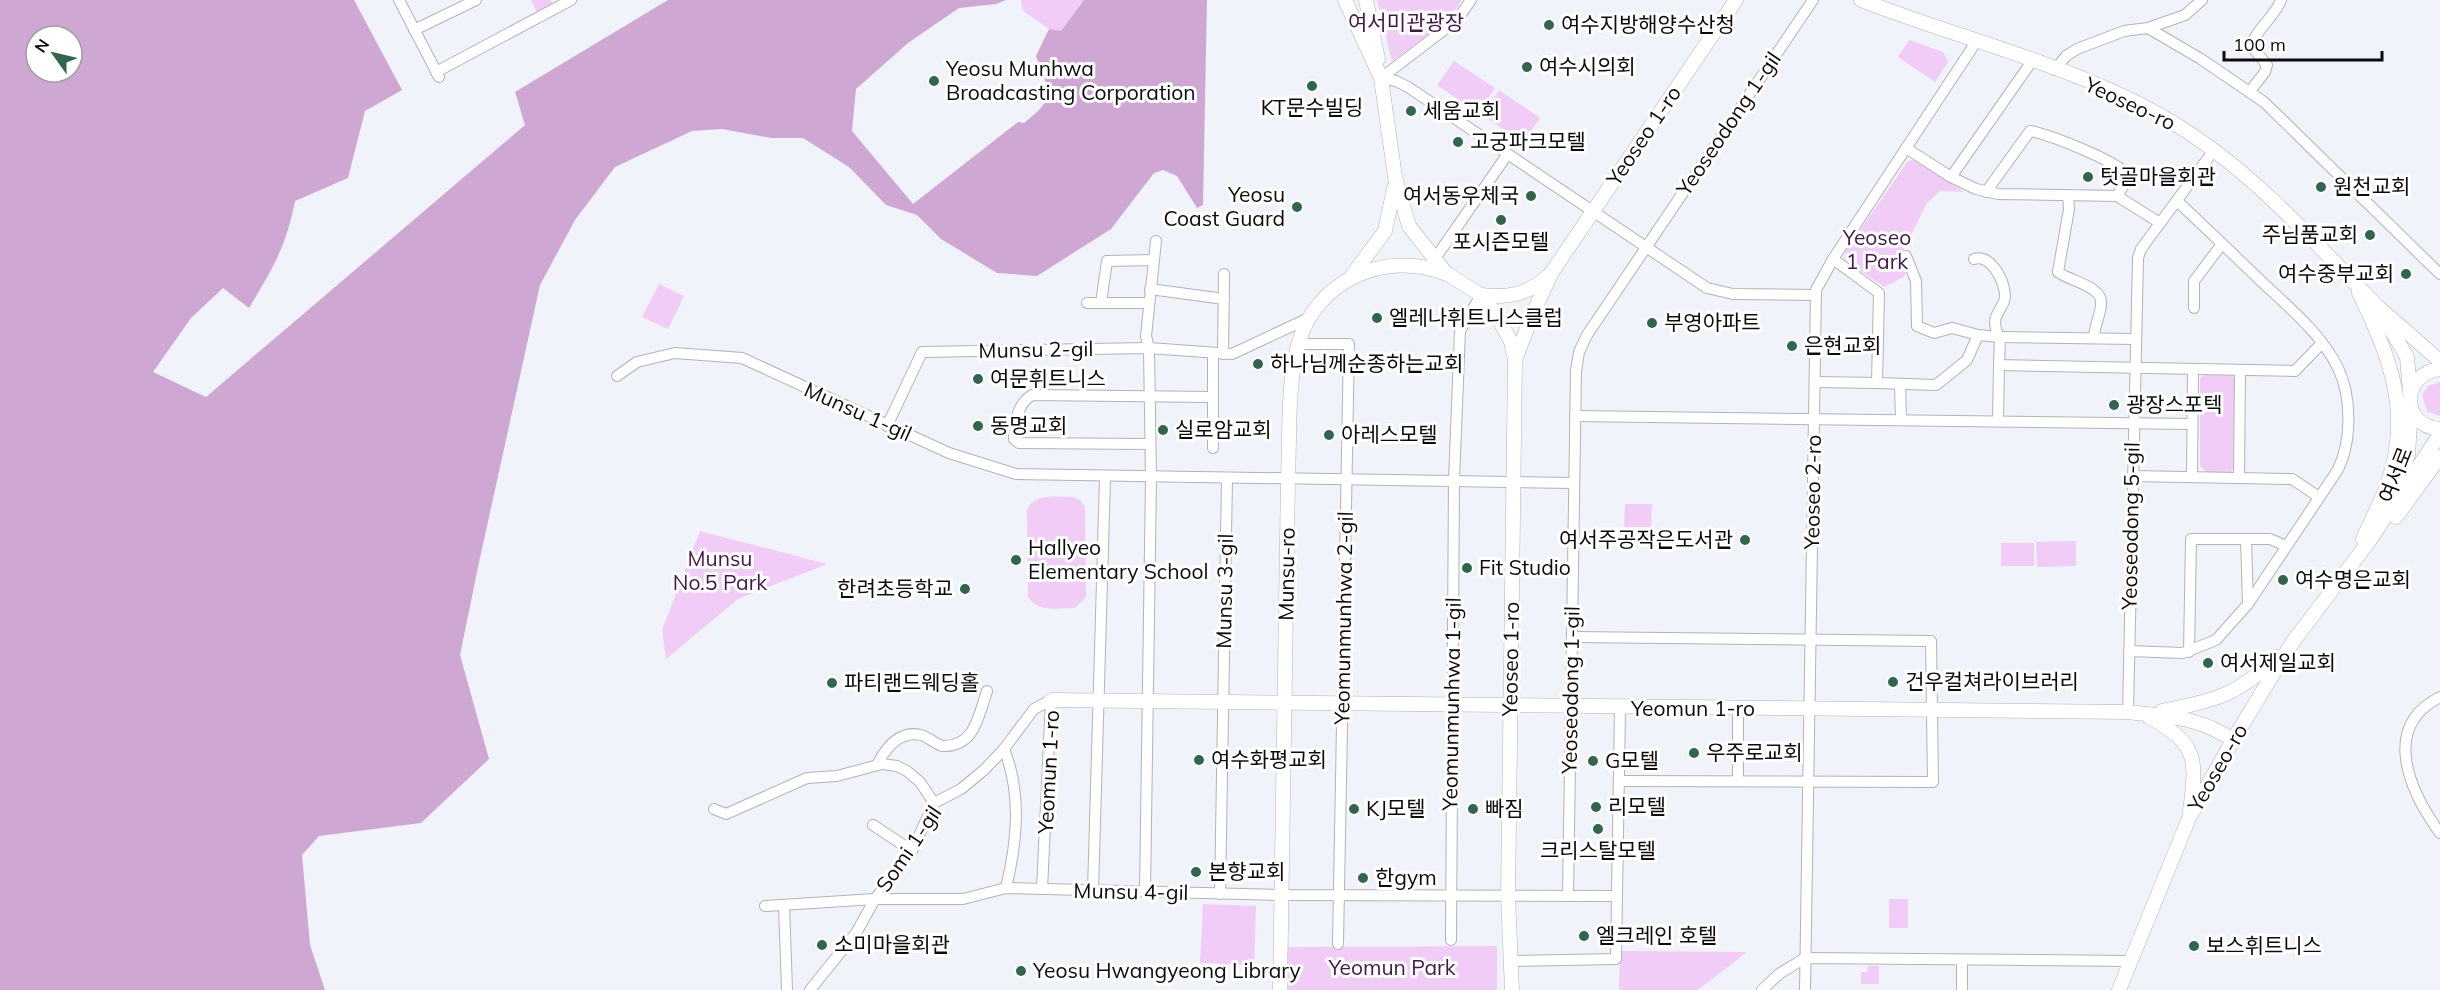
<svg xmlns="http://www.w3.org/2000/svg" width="2440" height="990" font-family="Mulish,'Noto Sans KR',sans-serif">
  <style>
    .green { fill: #f1ccf6 }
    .forest { fill: #cea8d3; fill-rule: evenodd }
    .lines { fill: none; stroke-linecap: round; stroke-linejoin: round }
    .minor-casing { stroke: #b1b3ba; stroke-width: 12 }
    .tertiary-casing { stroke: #b1b3ba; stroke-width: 15 }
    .minor { stroke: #fff; stroke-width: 10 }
    .tertiary { stroke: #fff; stroke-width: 14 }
    .poi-dot { fill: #2f664c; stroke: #fff; stroke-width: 2 }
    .labels { text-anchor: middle; stroke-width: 6; stroke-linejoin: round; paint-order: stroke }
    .park-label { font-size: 21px; fill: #44164b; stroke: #fff }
    .poi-label { font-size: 21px; fill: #0c0c0e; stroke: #fff; text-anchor: start }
    .street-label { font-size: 21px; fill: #0c0c0e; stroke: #fff }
  </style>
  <rect width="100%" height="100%" fill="#f1f3fa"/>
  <!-- green -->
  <g class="green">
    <polygon points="531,0 551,0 552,3 550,8 538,14"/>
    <polygon points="1021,0 1084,0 1061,32 1049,29 1023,11"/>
    <polygon points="1377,0 1462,0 1448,20 1392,61"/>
    <polygon points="1909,40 1943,52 1948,62 1935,82 1898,57"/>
    <polygon points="1454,61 1495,88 1478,113 1437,85"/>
    <polygon points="1499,90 1540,118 1523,142 1482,115"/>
    <polygon points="1916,160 1964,192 1940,191 1926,204 1903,252 1907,269 1904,277 1884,287 1844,259 1847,249 1908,161"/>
    <polygon points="659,284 684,296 668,329 642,317"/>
    <polygon points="2207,372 2228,373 2235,378 2233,469 2229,474 2206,472 2200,466 2200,379"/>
    <polygon points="2440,382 2440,416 2427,411 2422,395 2428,386"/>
    <path d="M1072 497 1080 500 1085 507 1086 597 1075 608C1058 608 1036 613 1028 596L1027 511C1033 493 1056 497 1072 497Z"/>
    <polygon points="1625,504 1652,504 1651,527 1624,527"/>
    <polygon points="700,531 827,564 738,599 666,659 662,630"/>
    <polygon points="2076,541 2076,566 2037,567 2036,542"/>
    <rect x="2001" y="543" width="33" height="23"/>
    <rect x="1889" y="899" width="19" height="29"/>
    <polygon points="1203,904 1256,906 1254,965 1200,963"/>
    <polygon points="1497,946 1497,990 1288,990 1286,947"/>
    <polygon points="1620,951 1747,952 1698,990 1619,990"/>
    <polygon points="1868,966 1879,966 1879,984 1861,984 1861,972 1867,972"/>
  </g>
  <!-- forest -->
  <path class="forest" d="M0 0H354L402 90 365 111 348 178 295 201C286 247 273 268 249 308L223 288 191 318 153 372 206 397 525 125 515 92 668 0H1006L996 4 959 8 908 43 856 89 852 131 913 204 1018 122 1024 123C1057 97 1050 94 1036 56L1049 29 1061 31 1084 0H1207L1203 205 1197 208 1177 176 1163 170 1154 173 1111 229 1037 276 997 273 941 239 917 215 886 205 849 167 803 138H771L722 129 692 131 615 167 575 220 540 285 478 567 460 655 489 759 421 823 319 836 302 855 310 945 325 990H0ZM36 36H72V72H36Z"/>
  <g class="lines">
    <defs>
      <g id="minor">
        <polyline points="399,0 439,77"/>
        <polyline points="1471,0 1457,20 1381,78 1396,81 1408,87 1707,288 1733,294 1815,295"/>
        <polyline points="2148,28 2185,15 2202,0"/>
        <polyline points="414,30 476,0"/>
        <polyline points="2055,70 2066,56 2077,49 2124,31 2148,28 2201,59 2264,102 2440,274"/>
        <polyline points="436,72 571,0"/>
        <path d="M2250 91 2265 72 2267 65 2252 47C2252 33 2275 17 2281 0"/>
        <polyline points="1906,148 1951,177 1976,189 1998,194 2117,196 2160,223"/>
        <polyline points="1951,177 2032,61"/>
        <path d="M1986 192 2030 131C2048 134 2123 163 2129 177L2117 196"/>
        <path d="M2068 195 2069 209 2058 272C2069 281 2104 286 2101 305 2100 317 2094 326 2094 338"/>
        <polyline points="1906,256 1916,281 1917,326 1934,333 1952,328 1978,335"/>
        <polyline points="1833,259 1879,293 1877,383 1936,385 1967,360 1978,335 2000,337 1999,365 2295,371 2322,343"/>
        <path d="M1974 259C1991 254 2004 280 2005 295 2006 305 1995 312 1995 322 1995 326 1997 332 1998 336"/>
        <polyline points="1434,260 1507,155"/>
        <polyline points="1150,289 1224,299"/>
        <polyline points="1087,303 1148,303"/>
        <polyline points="1101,303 1107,261 1153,260"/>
        <polyline points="2194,308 2194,281 2222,244"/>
        <polyline points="2000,337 2135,339"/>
        <polyline points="1298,344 1349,344 1338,944"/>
        <polyline points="1223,354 1224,274"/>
        <polyline points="617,376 637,362 675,353 742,358 949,453 1016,474 1574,483"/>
        <polyline points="1815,382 1877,383"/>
        <polyline points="1900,385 1901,419"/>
        <polyline points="1575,416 2192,424"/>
        <polyline points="1998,421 1999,365"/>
        <polyline points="887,426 922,352 1149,348 1232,354 1311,317"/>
        <path d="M1150 444 1019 443 1014 439C1014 423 1018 403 1032 395L1213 397"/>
        <polyline points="1213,448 1213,353"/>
        <polyline points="2132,476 2292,479 2319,497"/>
        <polyline points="2192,477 2193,369"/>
        <polyline points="2239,478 2240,370"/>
        <polyline points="2246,539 2248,604"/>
        <polyline points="1572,637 1931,641 1933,782 1619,781"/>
        <path d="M2129 651 2183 653 2216 640 2248 604 2337 471C2352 443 2352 397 2338 368 2322 335 2290 308 2263 283 2234 255 2206 228 2177 201"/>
        <polyline points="2189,652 2191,539 2270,539 2286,546"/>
        <path d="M2440 697C2380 727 2410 792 2440 833"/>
        <polyline points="2128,712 2138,258 2141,249 2214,150"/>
        <path d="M1004 749C1022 794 1017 842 1006 888"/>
        <path d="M877 765C885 749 899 730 921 735 928 737 934 743 942 746 975 747 978 717 987 691"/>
        <polyline points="1738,781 1738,709"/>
        <polyline points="714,809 726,814 807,778 837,776 882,764 897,766 907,771 920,782 934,803"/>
        <polyline points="873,825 912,851"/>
        <polyline points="1093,891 1105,478"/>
        <polyline points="1145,892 1151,478 1149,348 1146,336 1156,241"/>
        <polyline points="1220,894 1227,478"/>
        <polyline points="1568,896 1576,371 1579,352 1587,335 1813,0"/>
        <polyline points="784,905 787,990"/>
        <polyline points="765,906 875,899 963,899 1006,888 1281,895 1617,896"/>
        <polyline points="1451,940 1454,480 1460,331 1481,295"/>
        <polyline points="1511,961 1616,959 1620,708"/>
        <polyline points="810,990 856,933 875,899 912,851 934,803 961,789 984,770 1004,749 1034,709 1051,700 1042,889"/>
        <polyline points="1762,990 1779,974 1805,958 2131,961"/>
        <polyline points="1805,990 1816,290 1833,259 1976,42"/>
        <polyline points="1962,990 1962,960"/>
      </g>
      <g id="tertiary">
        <polyline points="1345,0 1381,78 1395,177 1409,226 1446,273 1481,295 1496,314 1511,342 1515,360 1508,896 1512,990"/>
        <polyline points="1366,0 1378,59"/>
        <path d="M1861 0C1965 41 2094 70 2186 131 2259 178 2317 245 2377 306"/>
        <polyline points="1353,274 1385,231 1394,188"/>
        <path d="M2359 293C2390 357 2412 412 2388 483 2381 502 2371 520 2363 539"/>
        <path d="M1481 295C1508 298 1527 295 1548 276"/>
        <polyline points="1515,360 1532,315 1552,272 1736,0"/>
        <path d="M2440 369C2400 374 2400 426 2440 429"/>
        <polyline points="2410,392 2407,357 2377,306 2440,361"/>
        <polyline points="2390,498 2408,455 2411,408"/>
        <polyline points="2396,517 2440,457"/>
        <path d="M1051 700 2128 712C2169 717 2197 716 2233 740"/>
        <path d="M2162 711C2215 700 2237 696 2277 657"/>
        <path d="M2149 717C2198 744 2197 759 2190 811"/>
        <path d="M1280 990 1288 478C1290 435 1287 387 1298 345 1315 281 1384 250 1444 273"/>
        <polyline points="2119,990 2189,818 2233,740 2292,643 2370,540 2440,434"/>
      </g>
    </defs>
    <!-- minor casing -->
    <use href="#minor" class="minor-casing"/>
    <!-- tertiary casing -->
    <use href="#tertiary" class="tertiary-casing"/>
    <!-- minor -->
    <use href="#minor" class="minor"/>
    <!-- tertiary -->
    <use href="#tertiary" class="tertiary"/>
  </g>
  <!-- markers -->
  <g class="poi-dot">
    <circle cx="1549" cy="25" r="6"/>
    <circle cx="1527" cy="67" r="6"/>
    <circle cx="934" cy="81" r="6"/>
    <circle cx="1312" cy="86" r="6"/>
    <circle cx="1411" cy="111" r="6"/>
    <circle cx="1458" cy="142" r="6"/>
    <circle cx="2088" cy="177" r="6"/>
    <circle cx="2321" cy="187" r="6"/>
    <circle cx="1531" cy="196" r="6"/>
    <circle cx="1297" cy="207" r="6"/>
    <circle cx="1501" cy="220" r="6"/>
    <circle cx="2370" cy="235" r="6"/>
    <circle cx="2406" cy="274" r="6"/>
    <circle cx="1377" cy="318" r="6"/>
    <circle cx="1652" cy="323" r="6"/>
    <circle cx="1792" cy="346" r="6"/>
    <circle cx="1258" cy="364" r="6"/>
    <circle cx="978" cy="379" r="6"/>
    <circle cx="2114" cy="405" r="6"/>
    <circle cx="978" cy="426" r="6"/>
    <circle cx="1163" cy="430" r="6"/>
    <circle cx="1329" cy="435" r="6"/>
    <circle cx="1745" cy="540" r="6"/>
    <circle cx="1016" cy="560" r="6"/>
    <circle cx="1467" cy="568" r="6"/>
    <circle cx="2283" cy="580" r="6"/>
    <circle cx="965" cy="589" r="6"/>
    <circle cx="2208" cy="663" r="6"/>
    <circle cx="1893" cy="682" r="6"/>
    <circle cx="832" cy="683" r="6"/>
    <circle cx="1694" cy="753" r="6"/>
    <circle cx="1199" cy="760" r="6"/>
    <circle cx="1593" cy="761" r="6"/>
    <circle cx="1596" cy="807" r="6"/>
    <circle cx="1354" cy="809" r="6"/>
    <circle cx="1473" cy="809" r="6"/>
    <circle cx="1598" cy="829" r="6"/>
    <circle cx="1196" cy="872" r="6"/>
    <circle cx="1363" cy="878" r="6"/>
    <circle cx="1584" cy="936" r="6"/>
    <circle cx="822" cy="945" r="6"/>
    <circle cx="2194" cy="946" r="6"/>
    <circle cx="1021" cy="971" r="6"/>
  </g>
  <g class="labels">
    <!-- park labels -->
    <g class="park-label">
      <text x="1406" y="30">여서미관광장</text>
      <text x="1877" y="245">Yeoseo<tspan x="1877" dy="24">1 Park</tspan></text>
      <text x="720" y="566">Munsu<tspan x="720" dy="24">No.5 Park</tspan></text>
      <text x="1392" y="975">Yeomun Park</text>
    </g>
    <!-- poi labels -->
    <g class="poi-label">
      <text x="1561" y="32">여수지방해양수산청</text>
      <text x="1539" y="74">여수시의회</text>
      <text x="946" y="76">Yeosu Munhwa<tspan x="946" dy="24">Broadcasting Corporation</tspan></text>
      <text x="1312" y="115" text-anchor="middle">KT문수빌딩</text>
      <text x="1423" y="118">세움교회</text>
      <text x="1470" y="149">고궁파크모텔</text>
      <text x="2100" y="184">텃골마을회관</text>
      <text x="2333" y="194">원천교회</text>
      <text x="1285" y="202" text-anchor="end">Yeosu<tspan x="1285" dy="24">Coast Guard</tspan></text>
      <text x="1519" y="203" text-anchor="end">여서동우체국</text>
      <text x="2358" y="242" text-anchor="end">주님품교회</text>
      <text x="1501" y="249" text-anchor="middle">포시즌모텔</text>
      <text x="2394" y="281" text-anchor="end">여수중부교회</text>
      <text x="1389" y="325">엘레나휘트니스클럽</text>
      <text x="1664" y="330">부영아파트</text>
      <text x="1804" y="353">은현교회</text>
      <text x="1270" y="371">하나님께순종하는교회</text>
      <text x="990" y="386">여문휘트니스</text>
      <text x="2126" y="412">광장스포텍</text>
      <text x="990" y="433">동명교회</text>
      <text x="1175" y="437">실로암교회</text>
      <text x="1341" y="442">아레스모텔</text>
      <text x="1733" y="547" text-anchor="end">여서주공작은도서관</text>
      <text x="1028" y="555">Hallyeo<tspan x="1028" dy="24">Elementary School</tspan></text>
      <text x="1479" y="575">Fit Studio</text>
      <text x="2295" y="587">여수명은교회</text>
      <text x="953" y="596" text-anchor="end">한려초등학교</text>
      <text x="2220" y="670">여서제일교회</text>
      <text x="1905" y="689">건우컬쳐라이브러리</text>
      <text x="844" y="690">파티랜드웨딩홀</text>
      <text x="1706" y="760">우주로교회</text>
      <text x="1211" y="767">여수화평교회</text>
      <text x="1605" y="768">G모텔</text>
      <text x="1608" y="814">리모텔</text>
      <text x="1366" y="816">KJ모텔</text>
      <text x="1485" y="816">빠짐</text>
      <text x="1598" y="858" text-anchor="middle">크리스탈모텔</text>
      <text x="1208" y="879">본향교회</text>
      <text x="1375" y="885">한gym</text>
      <text x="1596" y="943">엘크레인 호텔</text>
      <text x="834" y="952">소미마을회관</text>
      <text x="2206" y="953">보스휘트니스</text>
      <text x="1033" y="978">Yeosu Hwangyeong Library</text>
    </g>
    <!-- street labels -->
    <g class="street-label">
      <text transform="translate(2130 104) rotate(25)" y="7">Yeoseo-ro</text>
      <text transform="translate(1729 124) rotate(-56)" y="7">Yeoseodong 1-gil</text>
      <text transform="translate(1644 136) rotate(-56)" y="7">Yeoseo 1-ro</text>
      <text transform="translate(1036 350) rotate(-1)" y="7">Munsu 2-gil</text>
      <text transform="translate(858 412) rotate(24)" y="7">Munsu 1-gil</text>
      <text transform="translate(2396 475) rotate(-69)" y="7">여서로</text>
      <text transform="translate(1813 492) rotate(-89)" y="7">Yeoseo 2-ro</text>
      <text transform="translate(2131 526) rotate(-89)" y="7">Yeoseodong 5-gil</text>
      <text transform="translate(1287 574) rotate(-89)" y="7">Munsu-ro</text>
      <text transform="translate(1225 591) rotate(-89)" y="7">Munsu 3-gil</text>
      <text transform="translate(1344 618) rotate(-89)" y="7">Yeomunmunhwa 2-gil</text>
      <text transform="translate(1511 659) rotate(-89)" y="7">Yeoseo 1-ro</text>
      <text transform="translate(1571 690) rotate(-89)" y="7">Yeoseodong 1-gil</text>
      <text transform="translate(1452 704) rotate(-89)" y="7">Yeomunmunhwa 1-gil</text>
      <text x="1693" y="716">Yeomun 1-ro</text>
      <text transform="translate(2218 768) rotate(-60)" y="7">Yeoseo-ro</text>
      <text transform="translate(1049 772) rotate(-87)" y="7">Yeomun 1-ro</text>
      <text transform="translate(909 849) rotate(-56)" y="7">Somi 1-gil</text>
      <text transform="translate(1131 892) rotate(1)" y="7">Munsu 4-gil</text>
    </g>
  </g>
  <!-- north arrow -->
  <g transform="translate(54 54) rotate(304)"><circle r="28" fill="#ffffff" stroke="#9e9e9f" stroke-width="1.5"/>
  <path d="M0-4.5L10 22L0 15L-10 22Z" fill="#2f664c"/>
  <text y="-9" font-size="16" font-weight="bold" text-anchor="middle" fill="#0c0c0e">N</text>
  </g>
  <!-- scale -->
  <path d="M2224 51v9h158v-9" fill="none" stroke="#0c0c0e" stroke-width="3"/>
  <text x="2233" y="51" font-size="18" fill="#0c0c0e" stroke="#ffffff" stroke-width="4.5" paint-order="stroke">100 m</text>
</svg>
